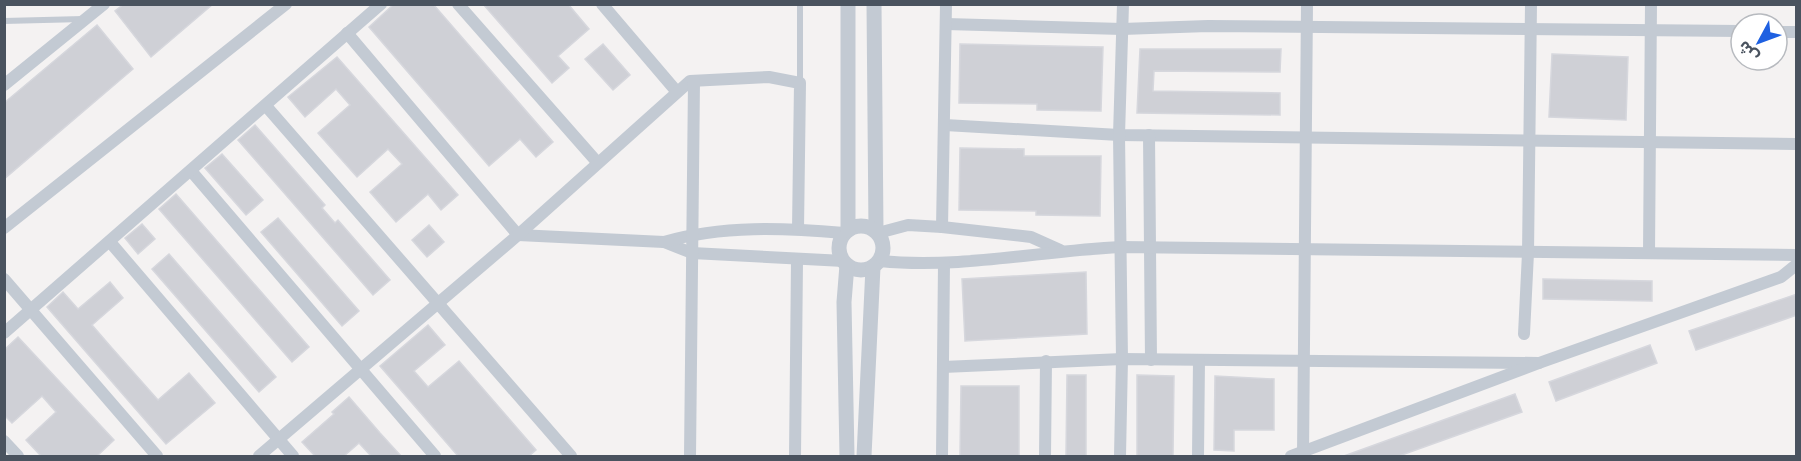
<svg xmlns="http://www.w3.org/2000/svg" width="1801" height="461" font-family="'IBM Plex Sans','Noto Sans Arabic',sans-serif">
  <style>
    .building { fill: #cfd0d6; stroke: #d6d7dd; stroke-width: 1.5 }
    .lines { fill: none; stroke-linecap: round; stroke-linejoin: round }
    .service { stroke: #c3cad3; stroke-width: 6 }
    .minor { stroke: #c3cad3; stroke-width: 12 }
    .tertiary { stroke: #c3cad3; stroke-width: 15 }
  </style>
  <rect width="100%" height="100%" fill="#f4f2f2"/>
  <!-- building -->
  <g class="building">
    <polygon points="124,4 213,4 151,57 115,11"/>
    <polygon points="394,4 433,4 553,142 536,157 520,139 489,166 369,27"/>
    <polygon points="483,4 568,4 589,29 558,56 569,68 552,83"/>
    <polygon points="97,25 133,69 4,179 4,103"/>
    <polygon points="603,44 630,75 613,90 585,59"/>
    <polygon points="960,44 1103,47 1101,111 1037,110 1037,104 959,103"/>
    <polygon points="1140,49 1281,49 1280,72 1154,71 1153,91 1280,93 1280,115 1137,113"/>
    <polygon points="1552,54 1628,57 1626,120 1549,117"/>
    <polygon points="337,57 458,195 441,210 428,194 396,222 370,192 402,164 388,149 357,177 318,133 350,105 336,89 305,117 288,97"/>
    <polygon points="255,125 325,205 322,208 335,223 338,220 390,280 373,295 238,140"/>
    <polygon points="960,148 1024,149 1024,156 1101,156 1100,216 1036,215 1036,211 959,210"/>
    <polygon points="222,154 263,200 246,215 205,168"/>
    <polygon points="176,194 309,347 292,362 159,209"/>
    <polygon points="278,218 359,311 342,326 261,232"/>
    <polygon points="142,224 155,239 138,254 125,238"/>
    <polygon points="429,225 444,242 427,257 412,240"/>
    <polygon points="169,254 276,377 259,392 152,269"/>
    <polygon points="1086,272 1087,334 965,341 962,279"/>
    <polygon points="1543,279 1652,281 1652,301 1543,299"/>
    <polygon points="110,282 123,298 92,325 111,347 158,400 189,373 215,403 166,444 47,307 63,292 78,309"/>
    <polygon points="1797,294 1797,315 1696,350 1689,331"/>
    <polygon points="428,325 445,345 414,371 428,387 459,361 536,450 529,456 458,456 380,366"/>
    <polygon points="18,337 114,440 97,456 41,456 26,440 56,412 42,396 12,423 4,415 4,350"/>
    <polygon points="1650,345 1657,363 1556,401 1549,382"/>
    <polygon points="1067,375 1086,375 1086,456 1066,456"/>
    <polygon points="1137,375 1174,376 1173,456 1137,456"/>
    <polygon points="1215,376 1274,379 1274,430 1234,430 1234,451 1214,450"/>
    <polygon points="961,386 1019,386 1019,456 960,456"/>
    <polygon points="1515,394 1522,412 1399,456 1344,456"/>
    <polygon points="349,397 380,433 401,456 371,456 359,443 344,456 315,456 302,442 334,414 332,412"/>
  </g>
  <g class="lines">
    <!-- service -->
    <g class="service">
      <polyline points="800,4 800,83"/>
      <polyline points="4,21 83,19"/>
    </g>
    <!-- minor -->
    <g class="minor">
      <polyline points="458,4 597,162"/>
      <polyline points="602,4 677,92"/>
      <polyline points="946,24 1122,29 1208,26 1741,31"/>
      <polyline points="1777,32 1796,32"/>
      <polyline points="347,33 518,235 664,242 692,253 844,261"/>
      <polyline points="4,85 104,4"/>
      <polyline points="266,106 571,456"/>
      <polyline points="945,125 1119,135 1796,144"/>
      <polyline points="1149,135 1151,360"/>
      <polyline points="192,172 435,456"/>
      <polyline points="942,227 946,4"/>
      <polyline points="4,228 286,4"/>
      <polyline points="878,233 908,225 942,227 1031,237 1060,250"/>
      <polyline points="110,242 293,456"/>
      <path d="M664 242C722 225 785 228 844 233"/>
      <polyline points="1649,252 1651,4"/>
      <path d="M880 261C960 269 1040 251 1120 247L1796 255"/>
      <polyline points="4,279 157,456"/>
      <polyline points="4,333 381,4"/>
      <polyline points="1524,334 1528,253 1531,4"/>
      <polyline points="943,367 1122,359 1539,363"/>
      <polyline points="4,441 18,456"/>
      <polyline points="259,456 518,235 690,81 769,77 800,83 798,229"/>
      <polyline points="690,456 694,81"/>
      <polyline points="795,456 797,261"/>
      <polyline points="942,456 944,264"/>
      <polyline points="1045,456 1046,361"/>
      <polyline points="1120,456 1122,359 1119,135 1123,4"/>
      <polyline points="1198,456 1199,360"/>
      <polyline points="1291,456 1539,363 1781,277 1796,265"/>
      <polyline points="1303,456 1307,4"/>
    </g>
    <!-- tertiary -->
    <g class="tertiary">
      <polyline points="874,4 876,231"/>
      <circle cx="861" cy="248" r="22"/>
      <polyline points="848,230 848,4"/>
      <polyline points="847,265 844,302 847,456"/>
      <polyline points="864,456 873,267"/>
    </g>
  </g>
  <!-- border -->
  <rect width="1801" height="461" fill="none" stroke="#4a535f" stroke-width="12"/>
  <!-- north arrow -->
  <g transform="translate(1759 42) rotate(229)"><circle r="28" fill="#ffffff" stroke="#b7babf" stroke-width="1.5"/>
  <path d="M0-4.5L10 22L0 15L-10 22Z" fill="#1e60e1"/>
  <text y="-9" font-size="16" font-weight="bold" text-anchor="middle" fill="#4a535f">ش</text>
  </g>
</svg>
